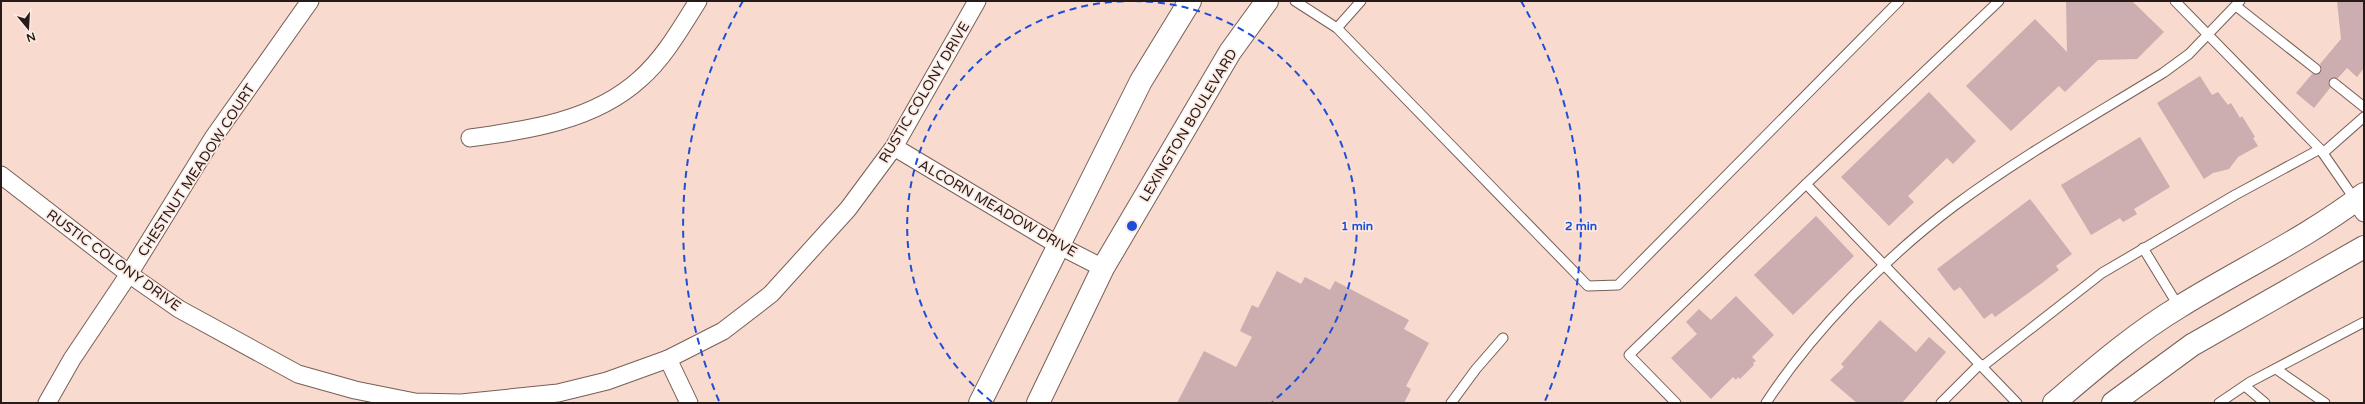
<svg xmlns="http://www.w3.org/2000/svg" width="2365" height="404" font-family="'Varela Round',sans-serif">
  <style>
    .building { fill: #ccadb0 }
    .lines { fill: none; stroke-linecap: round; stroke-linejoin: round }
    .lane-casing { stroke: #785f56; stroke-width: 11 }
    .street-casing { stroke: #785f56; stroke-width: 19 }
    .secondary-casing { stroke: #785f56; stroke-width: 24 }
    .lane { stroke: #fff; stroke-width: 9 }
    .street { stroke: #fff; stroke-width: 17 }
    .secondary { stroke: #fff; stroke-width: 22 }
    .ring { fill: none; stroke: #1d4ed8; stroke-width: 2; stroke-dasharray: 7 5 }
    .labels { text-anchor: middle; stroke-width: 3.5; stroke-linejoin: round; paint-order: stroke }
    .street-label { font-size: 14px; fill: #261b18; stroke: #fceae3 }
    .centre { fill: #1d4ed8; stroke: #fceae3; stroke-width: 2 }
    .ring-label { font-size: 12px; text-anchor: middle; font-weight: bold; fill: #1d4ed8; stroke: #fceae3; stroke-width: 3.5; stroke-linejoin: round; paint-order: stroke }
  </style>
  <rect width="100%" height="100%" fill="#f8dacf"/>
  <!-- building -->
  <g class="building">
    <polygon points="2066,1 2132,1 2164,32 2137,59 2098,60 2065,92 2059,86 2011,131 1966,86 2035,19 2067,52"/>
    <polygon points="2337,1 2364,1 2364,68 2357,77 2347,68 2338,78 2330,79 2328,82 2330,88 2314,108 2296,93 2312,74 2320,73 2322,69 2320,64 2341,39"/>
    <polygon points="2200,76 2212,95 2218,92 2228,105 2231,103 2240,118 2242,116 2255,137 2253,138 2258,146 2238,157 2229,169 2213,173 2204,179 2157,103"/>
    <polygon points="1929,92 1976,141 1953,164 1947,158 1908,196 1914,202 1889,226 1841,177"/>
    <polygon points="2140,137 2170,187 2134,209 2137,214 2123,222 2120,218 2091,235 2061,185"/>
    <polygon points="2030,199 2072,254 2056,266 2059,270 2038,286 1995,317 1992,313 1984,319 1960,287 1954,291 1937,269"/>
    <polygon points="1816,216 1854,256 1793,315 1754,275"/>
    <polygon points="1277,271 1301,284 1305,277 1330,290 1335,281 1409,320 1404,329 1429,343 1406,386 1411,389 1404,403 1177,403 1204,351 1236,367 1252,337 1240,331 1252,305 1258,308"/>
    <polygon points="1736,296 1774,335 1752,357 1756,361 1753,363 1754,365 1740,379 1738,377 1736,380 1733,377 1711,399 1671,358 1697,334 1686,322 1699,309 1711,320"/>
    <polygon points="1880,320 1916,352 1929,337 1946,352 1902,403 1857,403 1830,380 1844,367 1841,364"/>
  </g>
  <g class="lines">
    <defs>
      <g id="lane">
        <polyline points="1295,1 1337,28 1588,286 1618,285 1899,1"/>
        <polyline points="2175,1 2320,149 2356,201"/>
        <polyline points="2236,6 2316,69"/>
        <polyline points="1337,28 1361,1"/>
        <polyline points="2334,83 2364,107"/>
        <polyline points="2323,153 2364,117"/>
        <polyline points="1806,184 2017,403"/>
        <polyline points="2143,248 2179,307"/>
        <polyline points="1983,366 2102,273 2235,195 2320,149"/>
        <polyline points="2276,369 2325,403"/>
        <polyline points="2245,386 2265,403"/>
        <polyline points="1451,403 1476,369 1503,338"/>
        <polyline points="1676,403 1629,355 1806,184 1999,1"/>
        <path d="M1766 403C1812 332 1886 257 1954 206 2020 157 2093 116 2163 73L2189 54 2240 1"/>
        <polyline points="1941,403 1980,364"/>
        <polyline points="2219,403 2250,382 2364,322"/>
      </g>
      <g id="street">
        <path d="M470 138C528 130 594 121 640 79 664 58 681 28 698 1"/>
        <polyline points="894,147 1058,245 1103,268"/>
        <polyline points="1,175 129,274 179,309 298,374 355,390 415,402 461,403 558,393 607,381 668,359 723,331 771,294 848,209 894,147 977,1"/>
        <polyline points="2356,201 2364,213"/>
        <polyline points="668,359 689,403"/>
        <polyline points="47,403 72,359 129,274 213,138 310,1"/>
      </g>
      <g id="secondary">
        <polyline points="980,403 1141,81 1190,1"/>
        <polyline points="1038,403 1103,268 1230,52 1267,1"/>
        <path d="M2054 403C2094 369 2134 334 2179 307 2240 269 2307 238 2364 194"/>
        <polyline points="2113,403 2192,345 2364,247"/>
      </g>
    </defs>
    <!-- lane casing -->
    <use href="#lane" class="lane-casing"/>
    <!-- street casing -->
    <use href="#street" class="street-casing"/>
    <!-- secondary casing -->
    <use href="#secondary" class="secondary-casing"/>
    <!-- lane -->
    <use href="#lane" class="lane"/>
    <!-- street -->
    <use href="#street" class="street"/>
    <!-- secondary -->
    <use href="#secondary" class="secondary"/>
  </g>
  <!-- distance rings -->
  <g class="ring">
    <path d="M992 402A225 225 0 0 1 1130 1M1134 1A225 225 0 0 1 1272 402"/>
    <path d="M719 401A449 449 0 0 1 743 1M1521 1A449 449 0 0 1 1545 401"/>
  </g>
  <g class="labels">
    <!-- street labels -->
    <g class="street-label">
      <text transform="translate(924 92) rotate(-59)" y="5">RUSTIC COLONY DRIVE</text>
      <text transform="translate(1188 125) rotate(-59)" y="5">LEXINGTON BOULEVARD</text>
      <text transform="translate(196 170) rotate(-57)" y="5">CHESTNUT MEADOW COURT</text>
      <text transform="translate(998 208) rotate(30)" y="5">ALCORN MEADOW DRIVE</text>
      <text transform="translate(114 260) rotate(36)" y="5">RUSTIC COLONY DRIVE</text>
    </g>
  </g>
  <circle cx="1132" cy="226" r="6" class="centre"/>
  <g class="ring-label">
    <text x="1357" y="230">1 min</text>
    <text x="1581" y="230">2 min</text>
  </g>
  <!-- border -->
  <rect width="2365" height="404" fill="none" stroke="#261b18" stroke-width="4"/>
  <!-- north arrow -->
  <g transform="translate(28 28) rotate(162)" stroke="#fceae3" stroke-width="3" paint-order="stroke">
  <path d="M0-3L7 15L0 10L-7 15Z" fill="#261b18"/>
  <text y="-6" font-size="11" font-weight="bold" text-anchor="middle" fill="#261b18">N</text>
  </g>
</svg>
